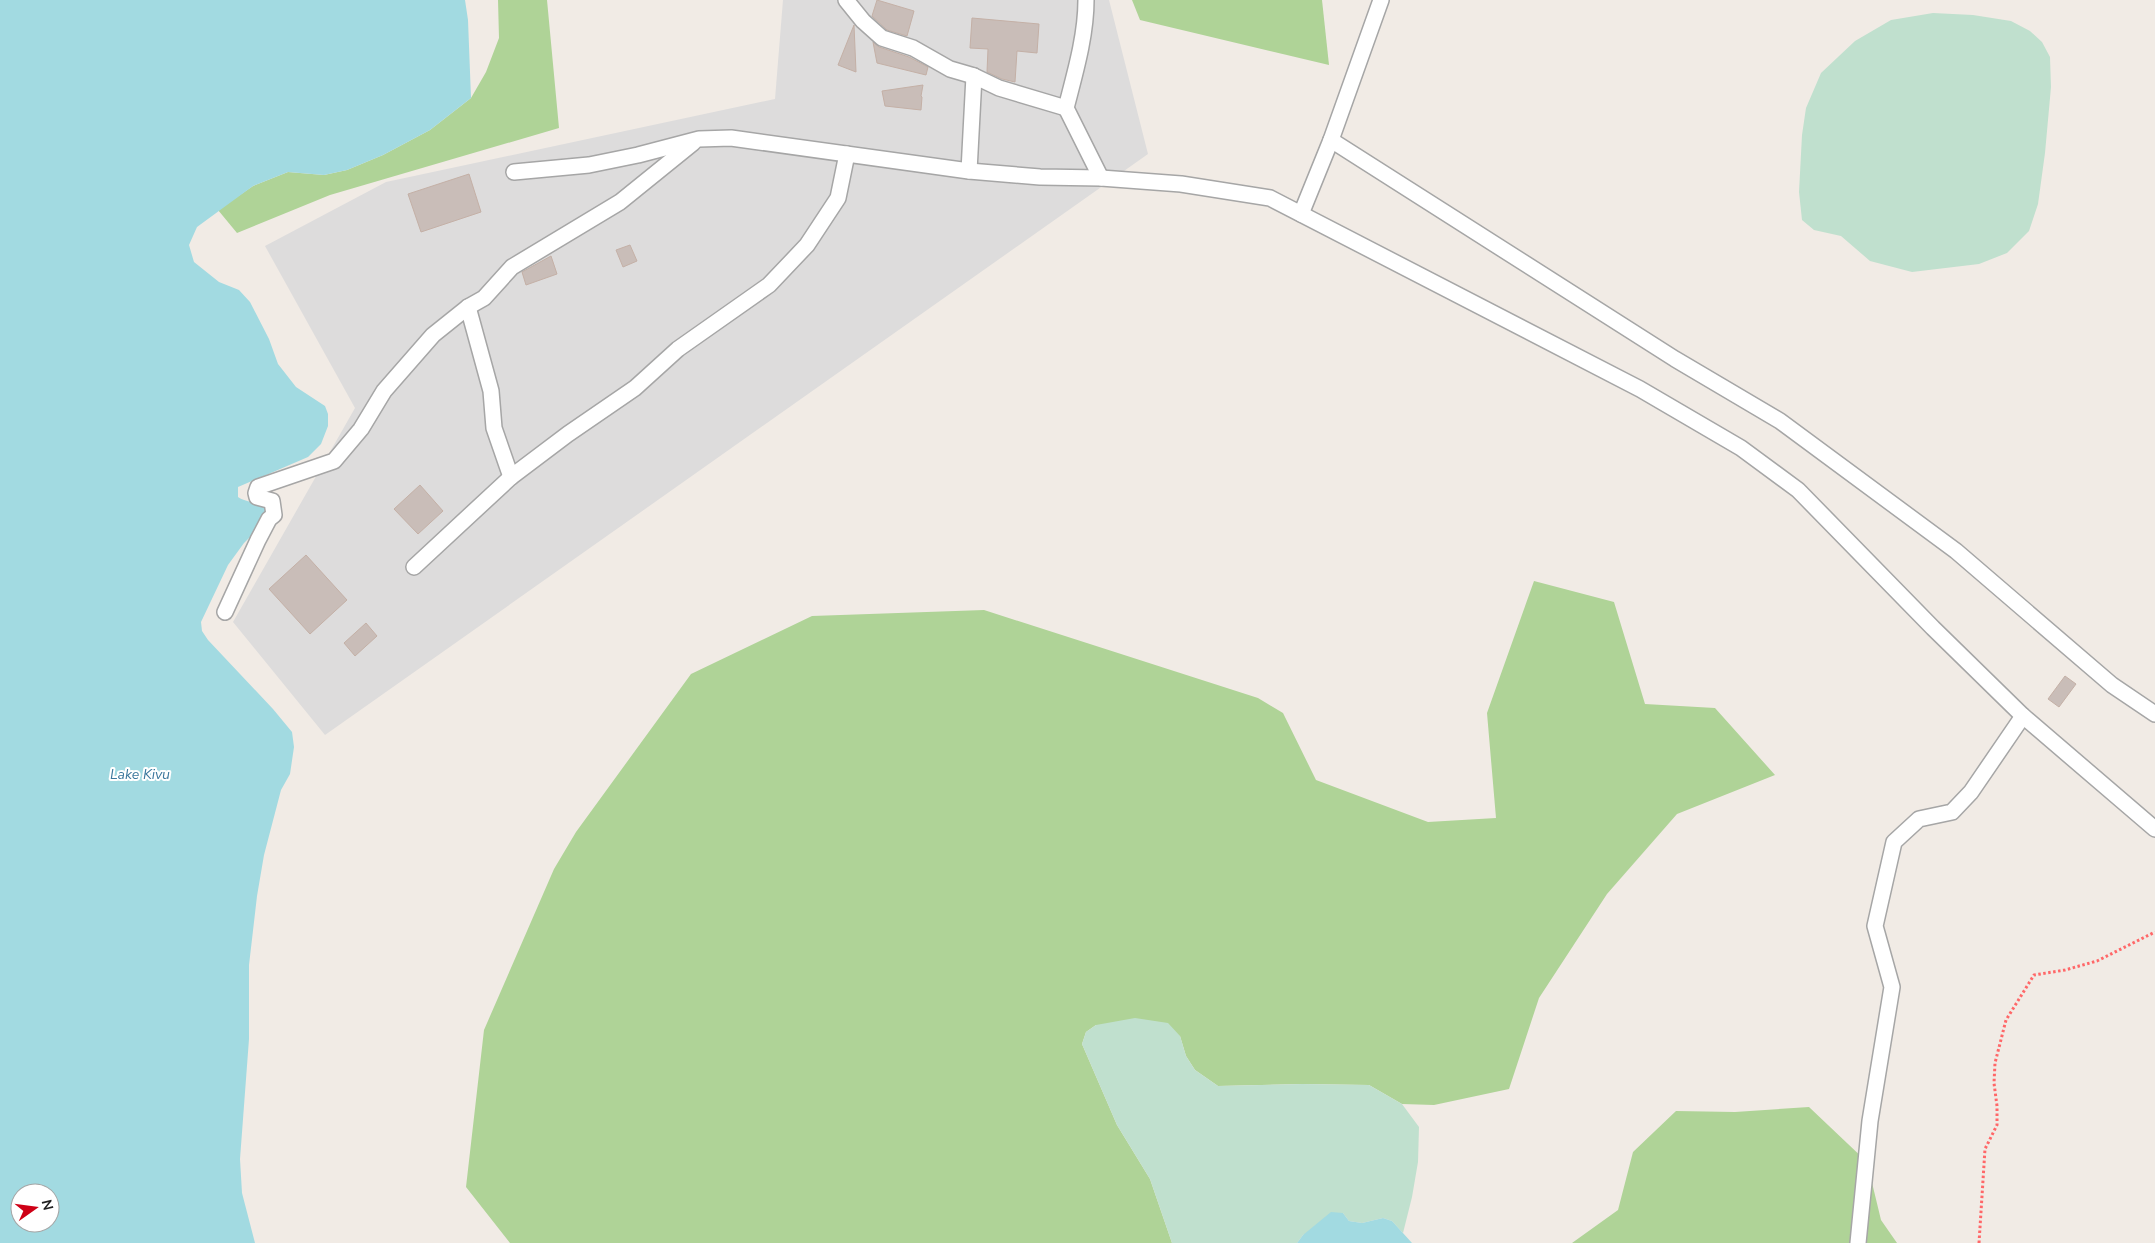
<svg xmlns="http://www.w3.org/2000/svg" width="2155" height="1243" font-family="'Nunito Sans',sans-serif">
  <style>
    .residential { fill: #dddcdc }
    .forest { fill: #afd397 }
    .wetland { fill: #c0e0ce }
    .water { fill: #a2dae1; fill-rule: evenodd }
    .building { fill: #c9bdb8; stroke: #c4b0a6 }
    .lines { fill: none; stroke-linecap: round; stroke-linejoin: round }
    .minor-casing { stroke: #a6a6a6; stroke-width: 18 }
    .path { stroke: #ff6768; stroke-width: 3; stroke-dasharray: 2.5 2.5; stroke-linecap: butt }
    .minor { stroke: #fff; stroke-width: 15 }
    .labels { text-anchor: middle; stroke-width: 4; stroke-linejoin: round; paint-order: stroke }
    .water-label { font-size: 14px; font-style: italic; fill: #3c789d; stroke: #fff }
  </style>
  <rect width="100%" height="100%" fill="#f1ebe5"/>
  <!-- residential -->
  <polygon class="residential" points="783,0 1109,0 1148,154 325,735 233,622 355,408 265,246 386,182 775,99"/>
  <!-- forest -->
  <g class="forest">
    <polygon points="498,0 547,0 559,128 330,195 237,233 218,210 253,186 288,172 324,175 347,170 383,155 430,130 471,98 486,72 499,38"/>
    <polygon points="1132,0 1322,0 1329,65 1140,20"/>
    <polygon points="1534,581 1614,602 1645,704 1715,708 1775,775 1677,814 1607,894 1539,998 1509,1089 1434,1105 1402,1104 1369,1085 1302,1084 1218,1086 1195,1070 1186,1056 1180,1036 1096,1025 1086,1032 1082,1044 1117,1125 1150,1179 1172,1243 510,1243 466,1187 484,1030 554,869 576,832 691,674 812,616 984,610 1258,698 1283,713 1316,780 1428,822 1496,818 1487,713"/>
    <polygon points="1809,1107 1867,1162 1881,1220 1897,1243 1572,1243 1618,1210 1633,1152 1676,1111 1735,1112"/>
  </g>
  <!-- wetland -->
  <g class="wetland">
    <polygon points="1933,13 1973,15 2011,21 2030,31 2042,42 2050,57 2051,87 2045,153 2038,204 2029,231 2007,253 1979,264 1912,272 1870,261 1841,236 1814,230 1802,220 1799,192 1802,135 1806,108 1821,73 1855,41 1891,20"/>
    <polygon points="1135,1018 1168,1023 1180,1036 1186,1056 1195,1070 1218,1086 1302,1084 1369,1085 1402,1104 1419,1127 1418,1162 1412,1197 1403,1233 1392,1221 1383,1218 1362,1223 1349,1221 1343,1213 1303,1235 1297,1243 1172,1243 1150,1179 1117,1125 1082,1044 1086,1032 1096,1025"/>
  </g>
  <!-- water -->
  <g class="water">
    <path d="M0 0H465L468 20 471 98 430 130 383 155 347 170 324 175 288 172 253 186 197 227 189 245 194 262 219 282 239 290 250 302 269 339 278 364 296 387 325 406 328 414V426L321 444 308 457 238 487V497C244 502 260 503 269 507L259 528 244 543 228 565 201 622 202 631 208 640 273 709 292 732 294 747 290 774 281 790 264 855 257 896 249 965V1039L240 1159 242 1193 255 1243H0ZM20 1193H50V1223H20Z"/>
    <polygon points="1331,1212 1343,1213 1349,1221 1362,1223 1383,1218 1392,1221 1412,1243 1297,1243 1303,1235"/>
  </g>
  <!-- building -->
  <g class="building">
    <polygon points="877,0 914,11 907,36 887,30 872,16"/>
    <polygon points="972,18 1039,24 1037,53 1017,51 1015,82 1002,79 987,72 988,49 970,48"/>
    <polygon points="854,25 856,72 838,65"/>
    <polygon points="873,42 879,47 909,57 928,67 926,75 877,63"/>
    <polygon points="923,85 921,96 922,97 921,110 885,106 882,91"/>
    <polygon points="469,174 481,212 421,232 408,194"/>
    <polygon points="630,245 637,261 623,267 616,250"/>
    <polygon points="551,256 557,274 526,285 522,272"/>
    <polygon points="420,485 443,511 418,534 394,509"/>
    <polygon points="306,555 347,600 310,634 269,589"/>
    <polygon points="366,623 377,636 355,656 344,643"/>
    <polygon points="2065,676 2076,684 2059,707 2048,699"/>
  </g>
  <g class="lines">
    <defs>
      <g id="minor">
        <polyline points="846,0 863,21 882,38 913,48 950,69 974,76 999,88 1066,108"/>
        <path d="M1086 0C1086 36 1075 73 1066 108L1101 178"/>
        <polyline points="1331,140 1675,359 1780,421 1956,551 2112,685 2155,714"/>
        <polyline points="969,171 974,76"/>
        <polyline points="514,172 589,165 638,155 699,139 731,138 969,171 1040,177 1101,178 1181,184 1270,198 1640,389 1741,448 1798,490 1933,628 2023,716 2155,829"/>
        <polyline points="1301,214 1331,140 1381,0"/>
        <polyline points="468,307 491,391 494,428 511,477"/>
        <polyline points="414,567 511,477 568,434 635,388 678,349 769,285 807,245 838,198 847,154"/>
        <polyline points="225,612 258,540 269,519 274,515 272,501 257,497 256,493 258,487 334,461 361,429 384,391 433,335 468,307 484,298 512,267 620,202 693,143"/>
        <polyline points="1858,1243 1870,1121 1892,987 1875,926 1894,842 1919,819 1952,812 1971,792 2023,716"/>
      </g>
    </defs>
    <!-- minor casing -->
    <use href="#minor" class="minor-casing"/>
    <!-- path -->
    <polyline class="path" points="1979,1243 1985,1149 1997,1125 1997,1106 1994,1083 1995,1063 2006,1020 2034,975 2065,970 2097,961 2155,932"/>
    <!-- minor -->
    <use href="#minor" class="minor"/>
  </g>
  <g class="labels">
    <!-- water labels -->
    <g class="water-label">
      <text x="140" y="779">Lake Kivu</text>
    </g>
  </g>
  <!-- north arrow -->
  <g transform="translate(35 1208) rotate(76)"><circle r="24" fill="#ffffff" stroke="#a5a5a5"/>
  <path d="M0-4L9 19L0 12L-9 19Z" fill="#ce0016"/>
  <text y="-8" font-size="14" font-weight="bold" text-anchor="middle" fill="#1f1f1f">N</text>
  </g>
</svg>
